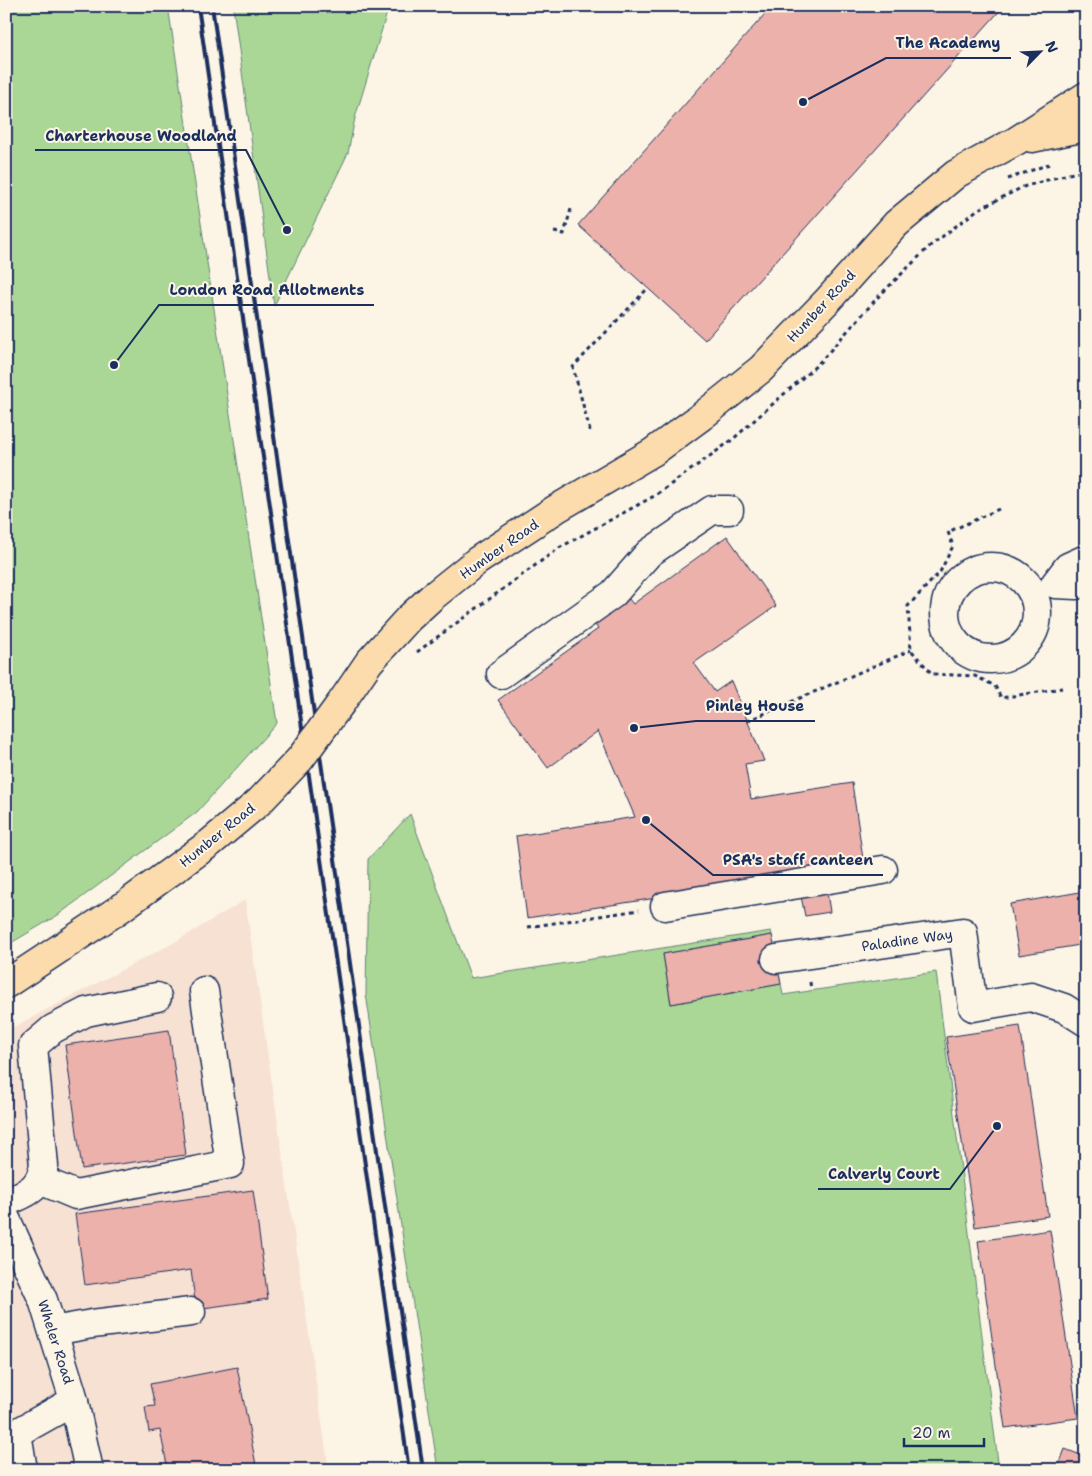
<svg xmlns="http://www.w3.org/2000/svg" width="1092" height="1476" font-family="'Shantell Sans',sans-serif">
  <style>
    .built { fill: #f7e1d3 }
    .green { fill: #abd796; stroke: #63837a }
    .building { fill: #ecb1aa; stroke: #1b2f5e }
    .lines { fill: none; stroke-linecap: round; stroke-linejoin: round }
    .minor-casing { stroke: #1b2f5e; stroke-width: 31 }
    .major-casing { stroke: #1b2f5e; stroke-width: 31 }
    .path { stroke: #1b2f5e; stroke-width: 3; stroke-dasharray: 4 4; stroke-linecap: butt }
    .minor { stroke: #fcf5e5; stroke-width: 28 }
    .major { stroke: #fcdcac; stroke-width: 28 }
    .rail { stroke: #1b2f5e; stroke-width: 4 }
    .major-bridge-casing { stroke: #1b2f5e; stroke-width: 31; stroke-linecap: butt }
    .major-bridge { stroke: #fcdcac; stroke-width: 28 }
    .labels { text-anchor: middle; stroke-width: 4; stroke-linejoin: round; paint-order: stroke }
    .street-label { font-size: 14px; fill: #1b2f5e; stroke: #fcf5e5 }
    .leader { fill: none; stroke: #1b2f5e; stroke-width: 2 }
    .callout-dot { fill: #1b2f5e; stroke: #fcf5e5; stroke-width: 2 }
    .callout-label { font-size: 15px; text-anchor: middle; font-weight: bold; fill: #1b2f5e; stroke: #fcf5e5; stroke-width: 4; stroke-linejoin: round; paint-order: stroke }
  </style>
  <rect width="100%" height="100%" fill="#fcf5e5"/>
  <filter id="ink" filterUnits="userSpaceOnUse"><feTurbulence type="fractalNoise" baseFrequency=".02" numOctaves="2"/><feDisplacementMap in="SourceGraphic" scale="10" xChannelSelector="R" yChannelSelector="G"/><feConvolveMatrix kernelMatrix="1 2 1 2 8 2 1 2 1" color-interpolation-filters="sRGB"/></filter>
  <g filter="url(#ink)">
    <!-- built -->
    <polygon class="built" points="245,900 329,1470 6,1470 6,1031 175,942"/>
    <!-- green -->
    <g class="green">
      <polygon points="6,6 168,6 277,723 197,812 58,915 6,946"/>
      <polygon points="233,6 389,6 355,118 348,153 274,306"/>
      <polygon points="410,814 471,978 771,931 772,935 663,954 671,1004 781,984 783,995 936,972 999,1470 438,1470 366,994 368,859"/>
    </g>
    <!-- building -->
    <g class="building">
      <polygon points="772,6 1004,6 705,340 578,225"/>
      <polygon points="727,536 776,606 694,663 715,692 731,681 764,761 745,764 751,799 852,783 864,866 527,918 516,836 635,817 598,731 548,768 498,700 598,629 594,623 628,598 633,604"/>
      <polygon points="1086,891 1086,944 1019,955 1010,904"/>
      <polygon points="827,892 830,912 805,916 801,896"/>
      <polygon points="772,935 781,984 671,1004 663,954"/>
      <polygon points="1020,1026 1048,1216 975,1227 946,1037"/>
      <polygon points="169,1030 186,1155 82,1169 65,1045"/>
      <polygon points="253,1190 268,1299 196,1309 191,1270 85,1285 75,1214"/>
      <polygon points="1050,1230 1078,1418 1005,1428 978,1241"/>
      <polygon points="237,1367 257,1470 168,1470 160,1430 149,1432 145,1407 155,1406 150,1384"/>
      <polygon points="1065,1449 1086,1457 1086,1470 1057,1470"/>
    </g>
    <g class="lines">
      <defs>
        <g id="minor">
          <polyline points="1086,559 1068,567 1055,584 1076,585 1086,581"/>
          <circle cx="991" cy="613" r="46"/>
          <polyline points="501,674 613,594 649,553 712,510 729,510"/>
          <polyline points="665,906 883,870"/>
          <polyline points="776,959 963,932 973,1007 1031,997 1064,1008 1086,1022"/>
          <polyline points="40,1180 76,1195 230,1164 204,991"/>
          <path d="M6 1202C28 1192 38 1191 44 1166L33 1046 53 1029 86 1012 157 997"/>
          <polyline points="6,1219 43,1300 72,1393 89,1470"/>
          <polyline points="53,1331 92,1324 191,1312"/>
          <polyline points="23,1470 17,1433 74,1401"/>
        </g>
        <g id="major">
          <polyline points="1032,138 1086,127"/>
          <polyline points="341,703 369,662 408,619 432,597 477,561 556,509 653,452 702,416 761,369 827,301 896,224 956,174 1016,141 1086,96"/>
          <polyline points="6,984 121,908 210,843 259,802"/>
        </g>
      </defs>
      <!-- minor casing -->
      <use href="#minor" class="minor-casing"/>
      <!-- major casing -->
      <use href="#major" class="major-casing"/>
      <!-- path -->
      <g class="path">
        <polyline points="1008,179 1049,164"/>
        <polyline points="554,232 564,234 571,209"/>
        <polyline points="590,431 573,367 648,288"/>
        <polyline points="999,509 948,532 953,546 940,572 908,606 911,650 932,674 975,676 995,686 1001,698 1062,688"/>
        <polyline points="417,652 559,548 656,495 732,440 818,364 879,296 930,246 977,210 1023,187 1068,174 1086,171"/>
        <polyline points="747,721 911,650"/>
        <polyline points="528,927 639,910"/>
        <polyline points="810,982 811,990"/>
      </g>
      <!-- minor -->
      <use href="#minor" class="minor"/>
      <!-- major -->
      <use href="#major" class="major"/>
      <!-- rail -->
      <g class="rail">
        <polyline points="198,6 409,1470"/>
        <polyline points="212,6 423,1470"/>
      </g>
      <defs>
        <polyline id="major-bridge" points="259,802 300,759 341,703"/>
      </defs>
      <!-- major-bridge casing -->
      <use href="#major-bridge" class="major-bridge-casing"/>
      <!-- major-bridge -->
      <use href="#major-bridge" class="major-bridge"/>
    </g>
  </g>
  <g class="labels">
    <!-- street labels -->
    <g class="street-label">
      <text transform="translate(821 306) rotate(-47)" y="5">Humber Road</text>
      <text transform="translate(499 549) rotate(-35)" y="5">Humber Road</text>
      <text transform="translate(217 835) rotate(-39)" y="5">Humber Road</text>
      <text transform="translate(907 940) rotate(-8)" y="5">Paladine Way</text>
      <text transform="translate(56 1342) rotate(72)" y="5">Wheler Road</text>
    </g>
  </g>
  <!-- callouts -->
  <path class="leader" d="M803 102L886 58H1011M287 230L246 150H35M114 365L159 305H374M634 728L696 721H815M646 820L713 875H883M997 1126L950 1189H818"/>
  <g class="callout-dot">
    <circle cx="803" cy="102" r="5"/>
    <circle cx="287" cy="230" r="5"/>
    <circle cx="114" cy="365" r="5"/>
    <circle cx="634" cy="728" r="5"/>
    <circle cx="646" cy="820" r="5"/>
    <circle cx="997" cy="1126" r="5"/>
  </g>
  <g class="callout-label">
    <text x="948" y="48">The Academy</text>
    <text x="141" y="141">Charterhouse Woodland</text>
    <text x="267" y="295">London Road Allotments</text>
    <text x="755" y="711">Pinley House</text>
    <text x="798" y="865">PSA's staff canteen</text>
    <text x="884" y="1179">Calverly Court</text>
  </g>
  <!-- margin -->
  <rect width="1092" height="1476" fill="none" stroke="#fcf5e5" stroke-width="25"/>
  <rect x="12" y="12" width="1067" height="1451" fill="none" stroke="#1b2f5e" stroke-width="2" filter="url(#ink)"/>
  <!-- north arrow -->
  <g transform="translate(1040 52) rotate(66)" stroke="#fcf5e5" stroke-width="4" paint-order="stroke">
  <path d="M0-4L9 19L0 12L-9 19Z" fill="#1b2f5e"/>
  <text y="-8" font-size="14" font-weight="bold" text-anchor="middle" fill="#1b2f5e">N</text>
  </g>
  <!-- scale -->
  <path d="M904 1438v8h80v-8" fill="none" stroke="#1b2f5e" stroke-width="2.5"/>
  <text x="912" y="1438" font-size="15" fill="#1b2f5e" stroke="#fcf5e5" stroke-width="4" paint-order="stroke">20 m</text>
</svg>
